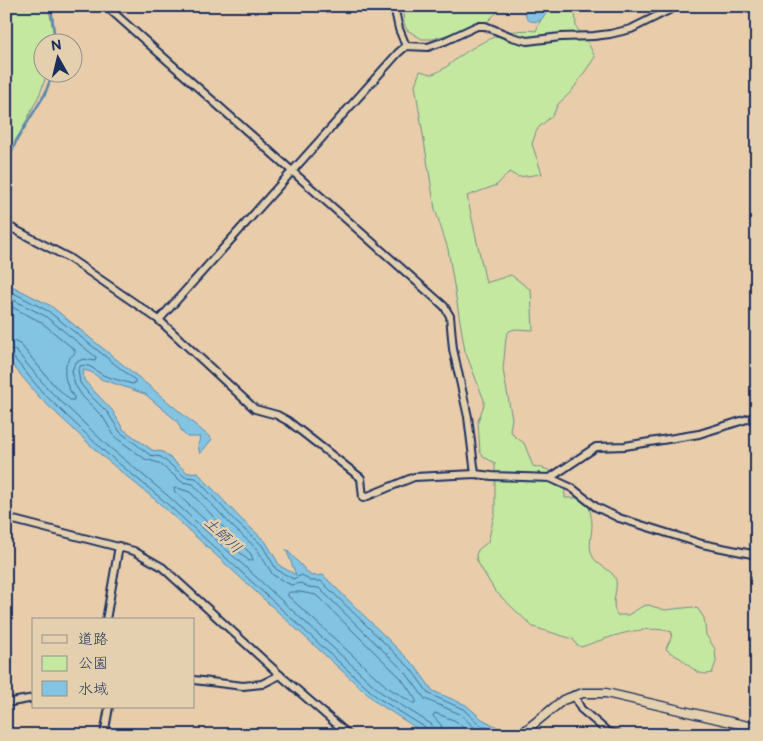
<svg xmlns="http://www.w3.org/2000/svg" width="763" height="741" font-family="'Balsamiq Sans','Klee One',sans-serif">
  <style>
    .green { fill: #c5e8a1; stroke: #708c80 }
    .water { fill: #82c4e2; stroke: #5988ad }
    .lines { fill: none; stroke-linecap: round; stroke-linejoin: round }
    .shore { stroke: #446b93; stroke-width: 1 }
    .stream { stroke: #5988ad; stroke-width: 2.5 }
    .minor-casing { stroke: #1b2f5e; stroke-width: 10 }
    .tertiary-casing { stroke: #1b2f5e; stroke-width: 11 }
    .minor { stroke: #e4d0ae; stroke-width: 6 }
    .tertiary { stroke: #e4d0ae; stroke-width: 8 }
    .labels { text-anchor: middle; stroke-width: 5; stroke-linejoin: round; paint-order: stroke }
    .water-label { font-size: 15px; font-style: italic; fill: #253e6b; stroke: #e4d0ae }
  </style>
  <rect width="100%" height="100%" fill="#e9cdab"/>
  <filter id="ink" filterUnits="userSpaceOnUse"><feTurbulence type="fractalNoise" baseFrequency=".02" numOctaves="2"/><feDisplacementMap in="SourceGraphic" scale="10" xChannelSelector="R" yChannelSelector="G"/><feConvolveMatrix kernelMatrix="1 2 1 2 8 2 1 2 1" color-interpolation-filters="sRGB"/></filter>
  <g filter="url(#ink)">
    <!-- green -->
    <g class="green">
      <polygon points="6,6 48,6 56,42 42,42 42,72 47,73 41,91 6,163"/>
      <polygon points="403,6 503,6 486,23 433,39 422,39 407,30 404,24"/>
      <path d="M552 6H583L575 11 576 27 587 41 595 57 571 92 558 104 553 115 539 127 536 132 532 144 542 174 518 177 509 172 497 185 467 196 486 283 511 275 531 290 533 330 515 329 509 331 506 337 503 370 512 419 510 430 514 436 524 443 533 466C538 468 541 467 545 469 560 473 565 484 565 498H583L588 501C589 509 592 517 592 524 592 535 588 545 592 555 596 566 613 569 616 580 618 592 610 603 617 615H628L643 606 648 605 665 610 693 607 698 609 704 618 706 635 715 649 716 662 712 673C697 677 691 666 680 658 675 655 670 653 666 649L671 638 672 632C643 623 608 638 581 647L576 644 573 639 533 627 495 591 477 561 476 555 478 550 488 542 495 512V463L484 457 480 452 478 421 484 405V400L465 351 448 249 435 209 415 85 420 71C424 72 429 74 432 74 442 72 452 62 459 57 481 41 509 27 536 31L542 17Z"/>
    </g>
    <!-- water -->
    <g class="water">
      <path d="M524 6H552L540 21C526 23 526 19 524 6Z"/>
      <polygon points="6,283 51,306 154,390 212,439 200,454 198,446 200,437 187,437 182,432 177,421 145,394 101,379 91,372 83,370 84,380 92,389 112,410 123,429 152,450 163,452 188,473 197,472 240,518 266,542 280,566 296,575 286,549 311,576 323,575 415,666 433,691 466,705 482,719 513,735 427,735 376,702 159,503 101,455 39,397 6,357"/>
    </g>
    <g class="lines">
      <!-- shore -->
      <g class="shore">
        <path d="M6 289 48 311 135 380V383L132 384C123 381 112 379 103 375 95 371 90 363 80 366L78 370 80 383 88 393 108 413 120 432 150 455 161 457 185 477 196 478 236 522 262 545 276 569 293 579 302 575 310 581H321L411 669 429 694 463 709 479 724 502 735"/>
        <polyline points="6,296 45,316 96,357 95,361 83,359 75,363 72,371 75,385 83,397 103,417 115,437 145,459 159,463 182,482 193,484 232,526 257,549 273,575 291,585 301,583 308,587 319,588 406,673 425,699 460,714 476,729 488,735"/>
        <path d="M6 304 41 322 75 350V353C59 365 64 383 74 397V400H70L53 384 21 345 14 341 6 340"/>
        <polyline points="6,348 16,351 48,389 108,446 167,495 382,693 431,724 435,729 435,735"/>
        <polyline points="6,354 12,356 43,393 104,451 163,500 378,698 426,728 429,735"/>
        <polygon points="177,488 190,492 227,531 251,554 253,560 249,561 175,492 174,489"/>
        <polygon points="290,592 300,592 316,595 401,678 416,700 416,703 413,703 387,687 288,596 288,594"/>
        <polyline points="443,735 441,725 433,716 435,713 456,721 471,735"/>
      </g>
      <!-- stream -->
      <g class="stream">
        <polyline points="51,6 55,42"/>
        <polyline points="6,169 16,141 45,94 53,72"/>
      </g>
      <defs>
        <g id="minor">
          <polyline points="106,6 444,306 450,316 453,349 468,417 475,474"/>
          <polyline points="394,6 399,29 406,46"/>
          <polyline points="6,225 69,258 139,306 159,320 255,409 277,415 288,421 361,478 363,498 414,477 475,474 492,476 550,478 572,488 596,507 619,518 702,544 757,555"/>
          <polyline points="159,320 398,53 406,46 428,47 445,41 477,26 485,26 512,37 527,41 561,37 594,36 610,34 631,29 677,6"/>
          <polyline points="550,478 596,447 625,446 699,434 757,416"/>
          <polyline points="6,518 134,551 162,567 280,675 349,735"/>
          <polyline points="106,620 119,546"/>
          <polyline points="194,680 243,686 262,684 280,675"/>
          <polyline points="574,695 581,709 608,732 619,735"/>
          <polyline points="6,703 34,698"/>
          <polyline points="104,735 109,707"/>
        </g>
        <polyline id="tertiary" points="520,735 563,700 583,693 606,693 748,726 757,726"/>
      </defs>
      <!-- minor casing -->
      <use href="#minor" class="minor-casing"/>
      <!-- tertiary casing -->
      <use href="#tertiary" class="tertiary-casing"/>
      <!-- minor -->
      <use href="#minor" class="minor"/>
      <!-- tertiary -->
      <use href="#tertiary" class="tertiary"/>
    </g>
  </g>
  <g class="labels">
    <!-- water labels -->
    <g class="water-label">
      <text transform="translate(223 535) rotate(43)" y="5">土師川</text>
    </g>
  </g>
  <!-- margin -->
  <rect width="763" height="741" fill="none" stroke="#e4d0ae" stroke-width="25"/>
  <rect x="12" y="12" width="738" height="716" fill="none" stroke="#1b2f5e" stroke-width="2" filter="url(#ink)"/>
  <!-- legend -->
  <rect x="32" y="618" width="162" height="90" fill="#e4d0ae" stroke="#94908e"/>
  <rect x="42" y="635" width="25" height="8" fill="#e4d0ae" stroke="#94908e"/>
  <text x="78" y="644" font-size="15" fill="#1b2f5e">道路</text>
  <rect x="42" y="656" width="25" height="15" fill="#c5e8a1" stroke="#94908e"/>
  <text x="78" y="668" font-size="15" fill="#1b2f5e">公園</text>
  <rect x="42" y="681" width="25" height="15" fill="#82c4e2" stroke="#94908e"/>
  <text x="78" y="694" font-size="15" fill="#1b2f5e">水域</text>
  <!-- north arrow -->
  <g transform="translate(58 58) rotate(352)"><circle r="24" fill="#e4d0ae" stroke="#94908e"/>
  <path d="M0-4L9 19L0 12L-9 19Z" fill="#1b2f5e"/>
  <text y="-8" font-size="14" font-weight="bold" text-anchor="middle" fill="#1b2f5e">N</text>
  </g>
</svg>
